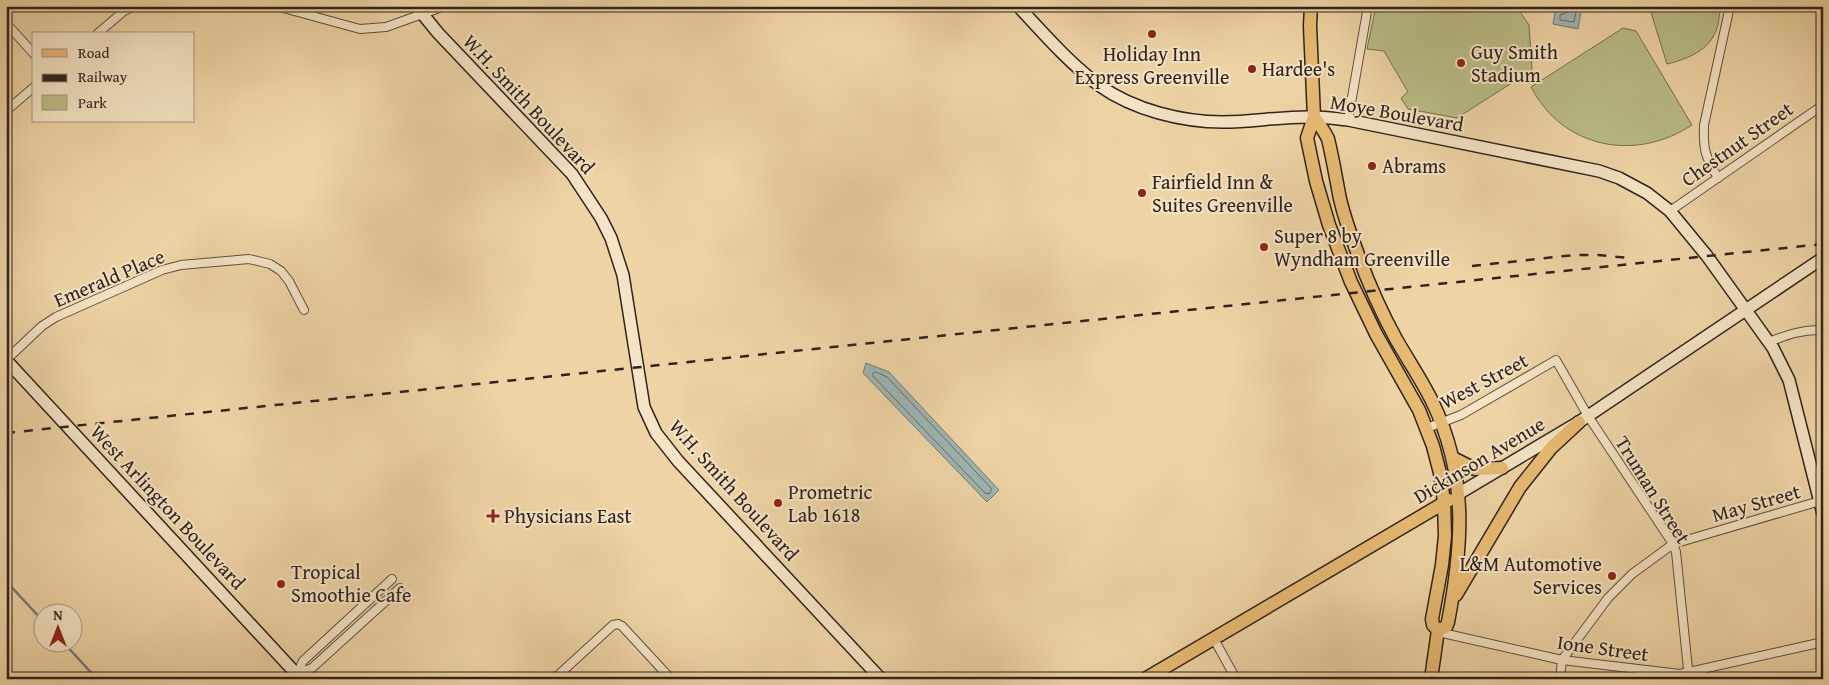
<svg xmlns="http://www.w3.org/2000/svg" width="1829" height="685" font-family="'Gentium Book Plus',serif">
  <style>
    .green { fill: #b9bc86; stroke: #747052 }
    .water { fill: #9eb5b2; stroke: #727b77 }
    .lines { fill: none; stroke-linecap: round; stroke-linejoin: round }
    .shore { stroke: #666c68; stroke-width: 1 }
    .stream { stroke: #727b77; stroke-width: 2.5 }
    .street-casing { stroke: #5f4f40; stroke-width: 10 }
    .secondary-casing { stroke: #2f231e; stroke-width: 14 }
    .primary-casing { stroke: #2f231e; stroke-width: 15 }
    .street { stroke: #f4e3c4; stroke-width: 8 }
    .secondary { stroke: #f4e3c4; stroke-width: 11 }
    .primary { stroke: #e7ba72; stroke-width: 12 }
    .rail { stroke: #2f231e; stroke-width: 2.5; stroke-dasharray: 9 9; stroke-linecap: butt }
    .poi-dot { fill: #8f2418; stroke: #f4e3c4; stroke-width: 2 }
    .labels { text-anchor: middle; stroke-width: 4; stroke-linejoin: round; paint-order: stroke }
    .poi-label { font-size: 20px; fill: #2f231e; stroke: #f4e3c4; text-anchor: start }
    .street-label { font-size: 20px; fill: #2f231e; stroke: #f4e3c4 }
  </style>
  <rect width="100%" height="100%" fill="#eed4a5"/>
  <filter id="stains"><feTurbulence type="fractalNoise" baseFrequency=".004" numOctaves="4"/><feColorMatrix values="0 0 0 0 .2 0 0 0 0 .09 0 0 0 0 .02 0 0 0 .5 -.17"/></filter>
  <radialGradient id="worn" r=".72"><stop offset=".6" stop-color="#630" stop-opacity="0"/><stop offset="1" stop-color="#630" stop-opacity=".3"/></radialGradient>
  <!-- green -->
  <g class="green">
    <polygon points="1376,6 1516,6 1529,25 1532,70 1457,118 1408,109 1401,98 1408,92 1384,51 1367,49"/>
    <path d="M1649 6H1721C1719 15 1719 26 1715 33 1707 52 1684 60 1667 64Z"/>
    <path d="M1623 28 1636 31 1692 125C1636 162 1563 149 1531 87Z"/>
  </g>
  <!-- water -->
  <g class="water">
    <polygon points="1565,6 1582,6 1578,29 1553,24 1556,7 1565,9"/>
    <polygon points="866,363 889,372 999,490 987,502 863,373"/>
  </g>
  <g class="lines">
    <!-- shore -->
    <g class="shore">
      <polyline points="1570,6 1568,12 1560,15 1560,20 1574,22 1577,6"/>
      <polygon points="876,372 887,377 991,488 991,491 989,494 985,493 873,376 873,373"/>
    </g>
    <!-- stream -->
    <g class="stream">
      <polyline points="6,581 42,620"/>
      <polyline points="63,642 97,679"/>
    </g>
    <defs>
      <g id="street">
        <polyline points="276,6 360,29 386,27 445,6"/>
        <polyline points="1821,6 1823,9"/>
        <polyline points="6,23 34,54"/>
        <polyline points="97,34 124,11 136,6"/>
        <polyline points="6,111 34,87"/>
        <polyline points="1348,120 1368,6"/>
        <path d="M1718 178C1705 156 1703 150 1704 125L1730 6"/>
        <polyline points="1670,211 1823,105"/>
        <path d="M1769 342C1787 335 1803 329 1823 330"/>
        <polyline points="6,360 42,326 56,317 162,270 181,265 249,259 270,264 281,271 289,281 304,310"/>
        <polyline points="1427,428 1461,415 1556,360 1588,416 1673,544 1676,552 1689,679"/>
        <polyline points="1438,632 1562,660 1680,674 1823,642"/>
        <polyline points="1214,639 1236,679"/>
        <polyline points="297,674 303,661 392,579"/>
        <polyline points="292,679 297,674 312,668 400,588"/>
        <polyline points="554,679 613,625 618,624 622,626 671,679"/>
        <polyline points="1560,679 1562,660 1608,598 1632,574 1673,544 1820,501"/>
      </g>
      <g id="secondary">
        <polyline points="416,6 438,33 572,174 601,218 611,238 623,275 644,407 656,433 678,461 881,679"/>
        <path d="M1018 6C1044 34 1069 63 1100 86 1134 110 1182 122 1223 122 1253 122 1284 116 1314 117 1326 117 1337 119 1348 120L1599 171 1619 178 1647 193 1670 211 1707 256 1773 348 1789 380 1823 514"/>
        <polyline points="6,360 301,679"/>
        <polyline points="1458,494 1579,422 1823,258"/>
      </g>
      <g id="primary">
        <polyline points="1311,6 1310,26 1314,117 1307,138 1316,181 1329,225 1351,282 1376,334 1419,410 1433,446 1440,473 1444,502 1445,536 1442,565 1432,619 1433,625 1438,630"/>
        <path d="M1314 117C1319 124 1325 132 1328 139 1333 159 1336 179 1340 199 1344 216 1350 233 1356 249 1367 280 1380 310 1396 339 1408 360 1421 379 1432 401 1468 475 1463 544 1448 622L1446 627 1438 630"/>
        <polyline points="1453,458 1475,469 1502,468"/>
        <polyline points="1456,595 1520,487 1551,448 1579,422"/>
        <polyline points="1145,679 1449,500"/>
        <polyline points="1431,679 1438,630"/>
      </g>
    </defs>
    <!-- street casing -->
    <use href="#street" class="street-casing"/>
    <!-- secondary casing -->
    <use href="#secondary" class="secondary-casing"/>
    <!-- primary casing -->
    <use href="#primary" class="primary-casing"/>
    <!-- street -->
    <use href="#street" class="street"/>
    <!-- secondary -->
    <use href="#secondary" class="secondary"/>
    <!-- primary -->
    <use href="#primary" class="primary"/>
    <!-- rail -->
    <g class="rail">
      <polyline points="1472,266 1574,255 1598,255 1629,258"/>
      <polyline points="6,433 1823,244"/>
    </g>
  </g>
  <!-- markers -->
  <g class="poi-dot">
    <circle cx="1152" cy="34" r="5"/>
    <circle cx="1461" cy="63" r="5"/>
    <circle cx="1252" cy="69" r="5"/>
    <circle cx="1372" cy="166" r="5"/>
    <circle cx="1142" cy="193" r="5"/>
    <circle cx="1264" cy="247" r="5"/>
    <circle cx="778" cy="503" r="5"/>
    <path d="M490.5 508.5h5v5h5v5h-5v5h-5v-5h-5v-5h5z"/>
    <circle cx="1612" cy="576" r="5"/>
    <circle cx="281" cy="584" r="5"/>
  </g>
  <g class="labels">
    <!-- poi labels -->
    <g class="poi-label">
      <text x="1471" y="59">Guy Smith<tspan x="1471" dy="23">Stadium</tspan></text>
      <text x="1152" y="61" text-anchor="middle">Holiday Inn<tspan x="1152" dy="23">Express Greenville</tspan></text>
      <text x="1262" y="76">Hardee's</text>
      <text x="1382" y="173">Abrams</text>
      <text x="1152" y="189">Fairfield Inn &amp;<tspan x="1152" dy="23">Suites Greenville</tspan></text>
      <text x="1274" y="243">Super 8 by<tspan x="1274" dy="23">Wyndham Greenville</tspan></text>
      <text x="788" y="499">Prometric<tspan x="788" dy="23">Lab 1618</tspan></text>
      <text x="504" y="523">Physicians East</text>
      <text x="1602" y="571" text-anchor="end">L&amp;M Automotive<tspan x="1602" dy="23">Services</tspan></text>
      <text x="291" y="579">Tropical<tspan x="291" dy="23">Smoothie Cafe</tspan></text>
    </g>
    <!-- street labels -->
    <g class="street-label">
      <text transform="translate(529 104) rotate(47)" y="7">W.H. Smith Boulevard</text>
      <text transform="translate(1397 113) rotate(10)" y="7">Moye Boulevard</text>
      <text transform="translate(1737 144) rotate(-35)" y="7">Chestnut Street</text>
      <text transform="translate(109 278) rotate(-23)" y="7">Emerald Place</text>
      <text transform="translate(1484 381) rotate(-28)" y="7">West Street</text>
      <text transform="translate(1479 460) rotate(-31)" y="7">Dickinson Avenue</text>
      <text transform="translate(734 490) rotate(48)" y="7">W.H. Smith Boulevard</text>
      <text transform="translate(1653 490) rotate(58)" y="7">Truman Street</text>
      <text transform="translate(1756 503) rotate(-16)" y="7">May Street</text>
      <text transform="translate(168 507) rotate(47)" y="7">West Arlington Boulevard</text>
      <text transform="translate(1603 648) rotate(8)" y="7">Ione Street</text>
    </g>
  </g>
  <!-- margin -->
  <rect width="1829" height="685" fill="none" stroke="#eed4a5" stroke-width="25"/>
  <rect x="8" y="8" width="1814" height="670" fill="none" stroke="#2f231e" stroke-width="2.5"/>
  <rect x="12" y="12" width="1804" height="660" fill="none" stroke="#2f231e"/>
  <!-- legend -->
  <rect x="32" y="32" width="162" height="90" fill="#f4e3c4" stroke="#a59682"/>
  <rect x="42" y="49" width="25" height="8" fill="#e7ba72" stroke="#a59682"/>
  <text x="78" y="58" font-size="15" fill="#2f231e">Road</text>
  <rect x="42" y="74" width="25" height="8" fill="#2f231e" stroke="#a59682"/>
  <text x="78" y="82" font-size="15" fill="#2f231e">Railway</text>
  <rect x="42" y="95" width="25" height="15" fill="#b9bc86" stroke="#a59682"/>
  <text x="78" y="108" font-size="15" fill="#2f231e">Park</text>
  <!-- north arrow -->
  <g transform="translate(58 628)"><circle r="24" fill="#f4e3c4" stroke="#a59682"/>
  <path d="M0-4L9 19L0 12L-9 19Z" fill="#8f2418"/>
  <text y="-8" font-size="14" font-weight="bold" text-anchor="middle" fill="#2f231e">N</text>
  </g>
  <rect width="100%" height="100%" filter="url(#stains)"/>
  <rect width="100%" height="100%" fill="url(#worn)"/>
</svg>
